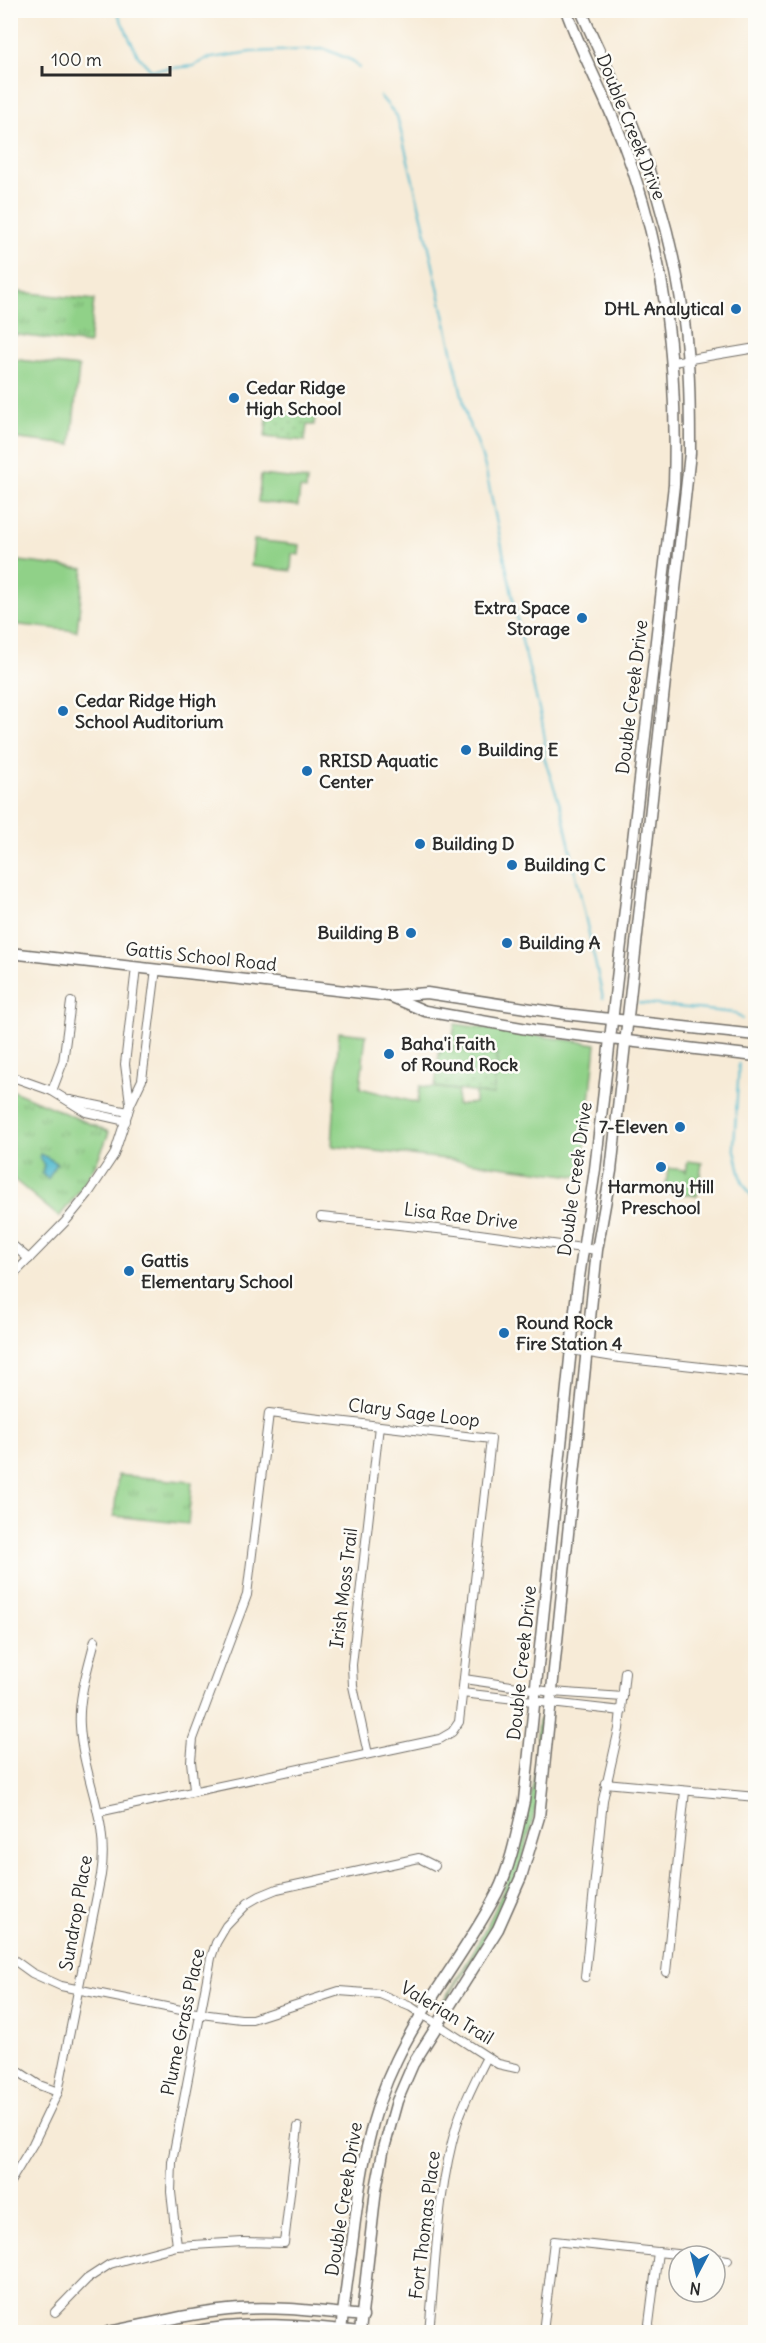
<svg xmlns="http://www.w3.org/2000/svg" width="766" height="2343" font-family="Delius,sans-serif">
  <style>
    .grass { fill: #90d188; stroke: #5e7e5a; stroke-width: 1.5 }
    .park { fill: url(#park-tufts); stroke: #5e7e5a; stroke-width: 1.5 }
    .garden { fill: url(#garden-dots); stroke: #5e7e5a; stroke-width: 1.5 }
    .water { fill: #50b9ce; stroke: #3e727c; stroke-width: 1.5 }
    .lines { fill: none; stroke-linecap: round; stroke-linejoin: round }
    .stream { stroke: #50b9ce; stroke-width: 2 }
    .minor-casing { stroke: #726e67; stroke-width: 10 }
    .tertiary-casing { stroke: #726e67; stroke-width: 13 }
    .secondary-casing { stroke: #726e67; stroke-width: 13 }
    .minor { stroke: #fff; stroke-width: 8 }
    .tertiary { stroke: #fff; stroke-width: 10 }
    .secondary { stroke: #fff; stroke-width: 10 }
    .poi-dot { fill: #1f6fb2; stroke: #fdfcf7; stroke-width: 2 }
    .labels { text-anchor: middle; stroke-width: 5; stroke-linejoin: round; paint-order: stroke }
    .street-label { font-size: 18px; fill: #2b2b2b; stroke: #fdfcf7 }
    .poi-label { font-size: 18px; font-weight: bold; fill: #2b2b2b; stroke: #fdfcf7; text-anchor: start }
  </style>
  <defs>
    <pattern id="park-tufts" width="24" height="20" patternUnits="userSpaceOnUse" patternTransform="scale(1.5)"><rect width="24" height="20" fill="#90d188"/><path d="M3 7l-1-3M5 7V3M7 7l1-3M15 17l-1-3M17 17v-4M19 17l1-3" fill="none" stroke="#76aa6f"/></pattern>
    <pattern id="garden-dots" width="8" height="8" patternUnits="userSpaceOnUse" patternTransform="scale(1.5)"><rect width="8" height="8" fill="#90d188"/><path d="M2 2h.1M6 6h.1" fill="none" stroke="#76aa6f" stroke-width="1.8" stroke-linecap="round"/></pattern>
  </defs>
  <rect width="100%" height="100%" fill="#fdfcf7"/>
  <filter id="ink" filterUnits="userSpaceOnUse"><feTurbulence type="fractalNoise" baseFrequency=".0167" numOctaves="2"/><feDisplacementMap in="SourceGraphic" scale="12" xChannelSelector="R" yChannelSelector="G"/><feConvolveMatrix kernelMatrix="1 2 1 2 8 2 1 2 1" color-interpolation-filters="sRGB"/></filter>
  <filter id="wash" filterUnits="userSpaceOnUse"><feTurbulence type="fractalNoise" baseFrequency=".008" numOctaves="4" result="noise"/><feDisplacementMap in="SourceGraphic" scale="24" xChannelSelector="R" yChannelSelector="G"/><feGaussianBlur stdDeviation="1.35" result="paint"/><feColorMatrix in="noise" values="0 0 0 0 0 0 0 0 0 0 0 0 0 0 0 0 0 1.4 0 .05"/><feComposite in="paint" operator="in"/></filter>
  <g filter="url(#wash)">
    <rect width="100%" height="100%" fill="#f7ebd7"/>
    <!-- grass -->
    <g class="grass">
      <polygon points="11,359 79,367 71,445 11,438"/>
      <polygon points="261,475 307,480 306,490 300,489 298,506 258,502"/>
      <polygon points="254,540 300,545 299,555 292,554 291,571 251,566"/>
      <polygon points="11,560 84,569 77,631 11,624"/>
      <polygon points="455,1024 596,1044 582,1177 454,1160 332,1146 339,1032 366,1035 360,1088 418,1103 420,1086 458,1090 457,1105 475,1103 475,1092 492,1094 498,1054 451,1048"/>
      <path d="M546 1712 538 1800 522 1862 494 1926 437 2014V2010C482 1945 517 1873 531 1796 536 1772 536 1747 538 1722Z"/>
    </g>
    <!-- park -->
    <g class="park">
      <polygon points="11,291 94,300 89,344 11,334"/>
      <path d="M11 1090 109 1132C97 1167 82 1189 59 1217L11 1177Z"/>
      <polygon points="688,1161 702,1163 697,1196 665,1192 668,1168 684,1170 686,1172"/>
      <polygon points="118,1475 192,1482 188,1524 114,1516"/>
    </g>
    <!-- garden -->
    <g class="garden">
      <polygon points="268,411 315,416 314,425 307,425 305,441 265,437"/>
      <polygon points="440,1047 498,1054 493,1095 435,1087"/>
    </g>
    <!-- water -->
    <polygon class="water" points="41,1154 57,1163 48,1179 42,1174 44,1165 39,1158"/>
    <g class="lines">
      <!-- stream -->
      <g class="stream">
        <polyline points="116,10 138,56 151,70 194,66 205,59 251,52 325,49 353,61 359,68"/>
        <polyline points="380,96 397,116 424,225 468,422 476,439 485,467 522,641 542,721 545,740 544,757 562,811 603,998"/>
        <polyline points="639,1003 735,1013 742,1019"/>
        <polyline points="739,1064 734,1146 742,1181 756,1203"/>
      </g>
    </g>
  </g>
  <g filter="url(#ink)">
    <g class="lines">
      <defs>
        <g id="minor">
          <polyline points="673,362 756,348"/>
          <polyline points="10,1076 52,1091 86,1112 126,1121"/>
          <polyline points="52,1091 63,1062 71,1002"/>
          <polyline points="70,1100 128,1112"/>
          <polyline points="130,1103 125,1064 136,967"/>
          <polyline points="321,1217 457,1231 597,1250"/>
          <polyline points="10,1243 29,1259"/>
          <polyline points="10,1278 65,1222 88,1194 114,1155 131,1103 142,1080 156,969"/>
          <polyline points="571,1350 620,1358 756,1373"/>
          <polyline points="464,1679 552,1692 623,1697"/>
          <polyline points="462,1693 622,1711"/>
          <polyline points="368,1754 353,1686 352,1665 379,1426"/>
          <polyline points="605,1783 756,1797"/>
          <polyline points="98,1812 440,1739 452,1732 459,1722 491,1439 269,1413 247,1595 193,1739 191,1761 194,1790"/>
          <polyline points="14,1960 32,1973 61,1986 201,2014 241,2019 252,2019 339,1991 380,1994 411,2007 498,2064 516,2068"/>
          <polyline points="666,1972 685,1791"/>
          <polyline points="585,1977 603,1800 619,1729 625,1672"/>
          <polyline points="10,2066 39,2085 58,2092"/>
          <path d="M10 2182 33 2144 58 2092 101 1875C110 1820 83 1779 80 1726 78 1698 88 1668 95 1640"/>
          <polyline points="177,2246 171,2192 172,2162 211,1958 216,1943 226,1926 248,1903 260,1896 277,1889 419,1858 435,1866"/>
          <polyline points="715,2258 728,2260"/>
          <polyline points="55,2312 87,2279 110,2264 124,2260 177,2246 243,2242 284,2243 298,2127"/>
          <path d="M429 2332C436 2263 437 2191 457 2124 464 2101 476 2079 487 2057"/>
          <polyline points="543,2332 554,2241 695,2256"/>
          <polyline points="648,2332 658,2252"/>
        </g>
        <g id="tertiary">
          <path d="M108 2332C151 2324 195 2312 239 2309 280 2306 322 2312 363 2316"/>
          <path d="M191 2332C246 2321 304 2325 359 2332"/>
          <path d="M341 2332C344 2301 349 2269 353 2237 360 2177 369 2116 396 2061 424 2002 467 1951 497 1893 511 1865 517 1832 524 1801L577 1291 595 1169 674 485C678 364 666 254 622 140 605 96 582 55 566 10"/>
          <path d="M360 2332 376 2189 383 2152 397 2101 413 2064 498 1929 521 1877 539 1817 597 1250 611 1171 690 453C690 422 690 392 688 362 683 283 663 205 635 131 619 90 598 51 581 10"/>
        </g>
        <g id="secondary">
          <polyline points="10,953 389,996 427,993 565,1014 756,1035"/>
          <polyline points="392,997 425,1011 533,1030 756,1056"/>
        </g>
      </defs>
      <!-- minor casing -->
      <use href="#minor" class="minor-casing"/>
      <!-- tertiary casing -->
      <use href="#tertiary" class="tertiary-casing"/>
      <!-- secondary casing -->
      <use href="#secondary" class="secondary-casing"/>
      <!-- minor -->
      <use href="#minor" class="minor"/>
      <!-- tertiary -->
      <use href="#tertiary" class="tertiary"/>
      <!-- secondary -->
      <use href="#secondary" class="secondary"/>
    </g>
  </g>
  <!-- markers -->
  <g class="poi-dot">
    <circle cx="736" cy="309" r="6"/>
    <circle cx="234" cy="398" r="6"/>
    <circle cx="582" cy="618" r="6"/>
    <circle cx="63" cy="711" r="6"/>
    <circle cx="466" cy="750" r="6"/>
    <circle cx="307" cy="771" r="6"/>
    <circle cx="420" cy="844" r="6"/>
    <circle cx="512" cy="865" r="6"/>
    <circle cx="411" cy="933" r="6"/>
    <circle cx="507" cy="943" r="6"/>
    <circle cx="389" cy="1054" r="6"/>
    <circle cx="680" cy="1127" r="6"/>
    <circle cx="661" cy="1167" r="6"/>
    <circle cx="129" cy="1271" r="6"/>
    <circle cx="504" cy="1333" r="6"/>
  </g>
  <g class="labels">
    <!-- street labels -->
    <g class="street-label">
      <text transform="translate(631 127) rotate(68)" y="6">Double Creek Drive</text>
      <text transform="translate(632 697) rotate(-83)" y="6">Double Creek Drive</text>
      <text transform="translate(201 957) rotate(6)" y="6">Gattis School Road</text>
      <text transform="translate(575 1179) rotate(-82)" y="6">Double Creek Drive</text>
      <text transform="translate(461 1216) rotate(7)" y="6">Lisa Rae Drive</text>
      <text transform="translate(414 1413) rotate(7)" y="6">Clary Sage Loop</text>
      <text transform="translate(344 1588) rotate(-83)" y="6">Irish Moss Trail</text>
      <text transform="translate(522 1663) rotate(-84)" y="6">Double Creek Drive</text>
      <text transform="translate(76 1913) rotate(-80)" y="6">Sundrop Place</text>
      <text transform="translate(447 2013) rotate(31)" y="6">Valerian Trail</text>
      <text transform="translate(183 2022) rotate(-78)" y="6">Plume Grass Place</text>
      <text transform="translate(344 2199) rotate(-81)" y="6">Double Creek Drive</text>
      <text transform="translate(425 2225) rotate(-83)" y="6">Fort Thomas Place</text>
    </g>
    <!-- poi labels -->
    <g class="poi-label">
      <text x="724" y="315" text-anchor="end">DHL Analytical</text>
      <text x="246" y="394">Cedar Ridge<tspan x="246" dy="21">High School</tspan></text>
      <text x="570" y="614" text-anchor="end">Extra Space<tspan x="570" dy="21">Storage</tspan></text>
      <text x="75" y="707">Cedar Ridge High<tspan x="75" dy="21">School Auditorium</tspan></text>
      <text x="478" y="756">Building E</text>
      <text x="319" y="767">RRISD Aquatic<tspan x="319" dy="21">Center</tspan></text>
      <text x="432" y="850">Building D</text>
      <text x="524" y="871">Building C</text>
      <text x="399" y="939" text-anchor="end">Building B</text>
      <text x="519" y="949">Building A</text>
      <text x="401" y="1050">Baha'i Faith<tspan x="401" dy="21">of Round Rock</tspan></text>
      <text x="668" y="1133" text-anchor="end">7-Eleven</text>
      <text x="661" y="1193" text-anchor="middle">Harmony Hill<tspan x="661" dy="21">Preschool</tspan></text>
      <text x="141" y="1267">Gattis<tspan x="141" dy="21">Elementary School</tspan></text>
      <text x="516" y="1329">Round Rock<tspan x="516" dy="21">Fire Station 4</tspan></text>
    </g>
  </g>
  <!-- margin -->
  <rect width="766" height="2343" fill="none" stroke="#fdfcf7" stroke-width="36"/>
  <!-- north arrow -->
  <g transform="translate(697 2274) rotate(187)"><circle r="28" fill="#fdfcf7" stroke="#a9a8a5" stroke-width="1.5"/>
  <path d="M0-4.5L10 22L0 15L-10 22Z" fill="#1f6fb2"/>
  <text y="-9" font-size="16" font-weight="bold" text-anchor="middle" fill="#2b2b2b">N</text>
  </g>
  <!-- scale -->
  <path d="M42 66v9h128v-9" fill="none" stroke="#2b2b2b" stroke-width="3"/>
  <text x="51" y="66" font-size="18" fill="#2b2b2b" stroke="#fdfcf7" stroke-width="4.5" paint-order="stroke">100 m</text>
</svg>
